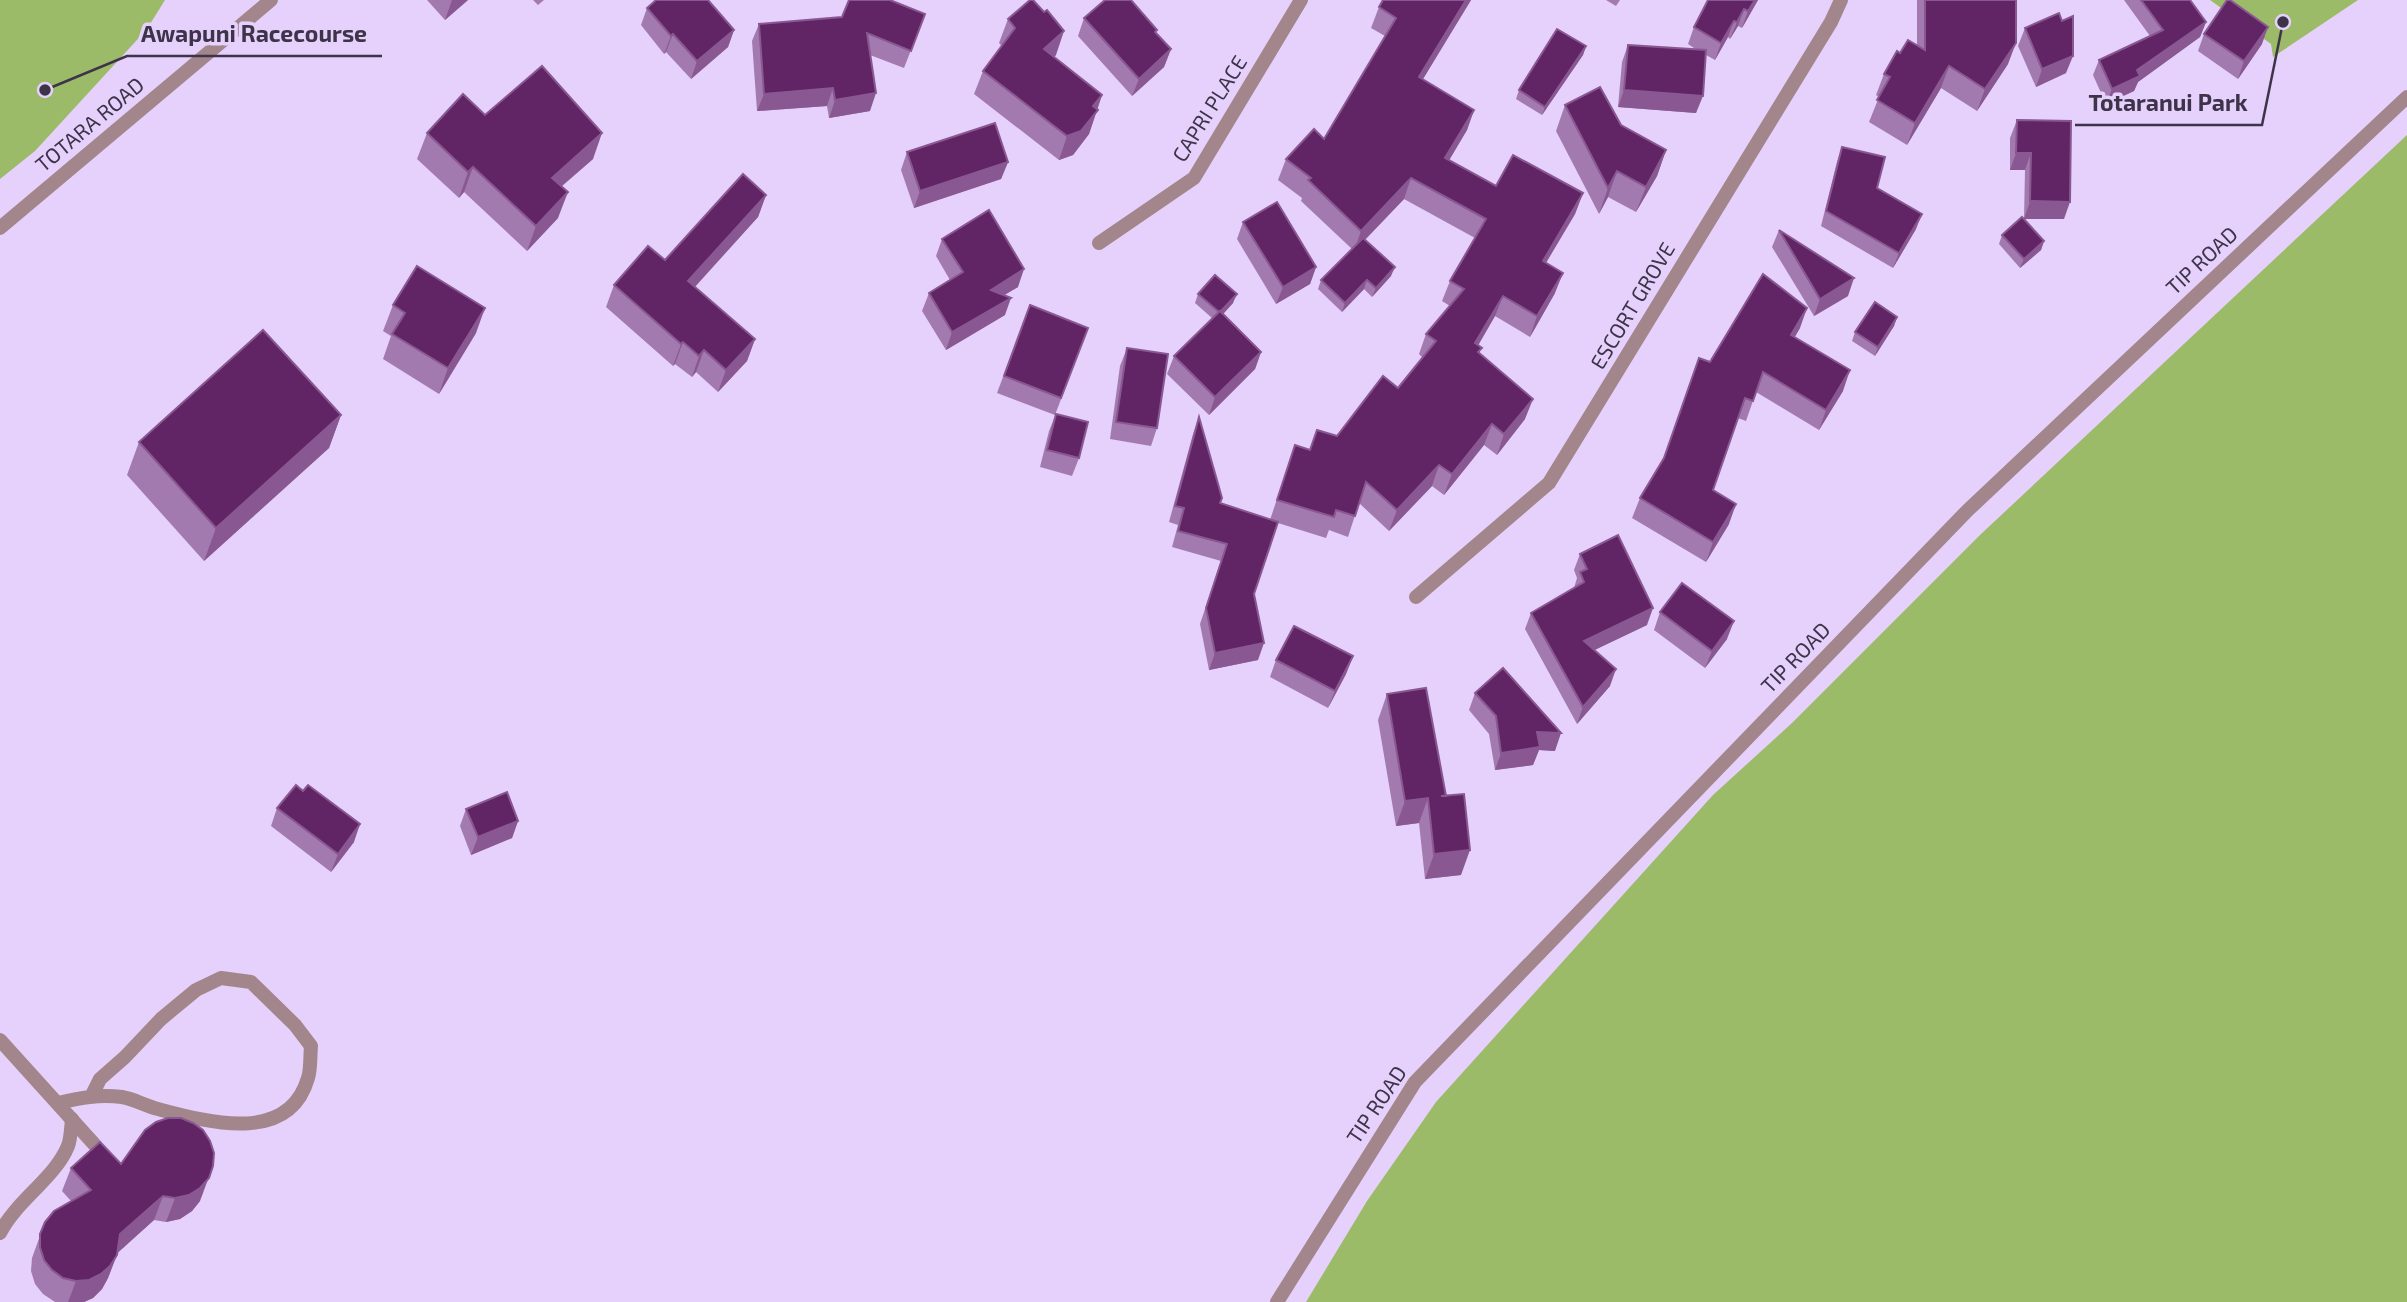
<svg xmlns="http://www.w3.org/2000/svg" width="2407" height="1302" font-family="'Exo 2',sans-serif">
  <style>
    .green { fill: #9cbb68 }
    .lines { fill: none; stroke-linecap: round; stroke-linejoin: round }
    .lane { stroke: #a2868b; stroke-width: 14 }
    .street { stroke: #a2868b; stroke-width: 14 }
    .wall { fill: #a37ab0 }
    .shaded-wall { fill: #895892 }
    .building { fill: #612464; stroke: #895892; stroke-width: 2 }
    .labels { text-anchor: middle; stroke-width: 7; stroke-linejoin: round; paint-order: stroke }
    .street-label { font-size: 21px; fill: #3e3449; stroke: #e5d1fc }
    .leader { fill: none; stroke: #3e3449; stroke-width: 2.5 }
    .callout-dot { fill: #3e3449; stroke: #e5d1fc; stroke-width: 2.5 }
    .callout-label { font-size: 23px; text-anchor: middle; font-weight: bold; fill: #3e3449; stroke: #e5d1fc; stroke-width: 7; stroke-linejoin: round; paint-order: stroke }
  </style>
  <rect width="100%" height="100%" fill="#e5d1fc"/>
  <!-- green -->
  <g class="green">
    <polygon points="0,0 165,0 147,29 35,151 0,179"/>
    <polygon points="2210,0 2358,0 2273,57 2271,44"/>
    <polygon points="2407,135 2407,1302 1306,1302 1367,1201 1436,1102 1713,795 1792,723 1980,535"/>
  </g>
  <g class="lines">
    <!-- lane -->
    <g class="lane">
      <polyline points="0,1040 94,1144"/>
      <path d="M58 1103C80 1098 99 1094 122 1097 134 1099 146 1106 158 1109 207 1122 289 1145 308 1078 311 1069 310 1056 311 1046L295 1025 251 982 221 978 196 990 161 1019 125 1057 100 1079 92 1095"/>
      <path d="M0 1233C17 1200 55 1178 68 1146 71 1138 71 1127 72 1119"/>
    </g>
    <!-- street -->
    <g class="street">
      <polyline points="0,228 271,0"/>
      <polyline points="1099,243 1194,178 1301,0"/>
      <polyline points="1416,597 1549,483 1831,22 1841,0"/>
      <polyline points="1277,1302 1415,1082 1968,510 2407,97"/>
    </g>
  </g>
  <!-- wall -->
  <g class="wall">
    <polygon points="427,0 468,0 445,20"/>
    <polygon points="533,0 544,0 538,5"/>
    <polygon points="1383,0 1471,0 1423,79 1474,110 1467,130 1449,160 1496,186 1583,193 1575,214 1546,263 1555,293 1530,337 1495,316 1478,345 1480,353 1525,419 1497,455 1484,445 1444,495 1432,486 1389,531 1359,503 1348,537 1329,530 1326,538 1278,523 1254,594 1258,660 1209,670 1200,624 1221,561 1172,547 1178,525 1169,522 1193,434 1199,417 1220,503 1270,520 1295,445 1310,450 1317,430 1337,436 1398,388 1423,358 1419,354 1426,334 1450,306 1442,301 1450,281 1475,238 1404,199 1365,240 1391,276 1372,297 1364,289 1342,312 1318,289 1321,280 1352,249 1301,201 1302,198 1278,180 1286,159 1324,139 1385,36 1371,28 1379,7"/>
    <polygon points="1606,0 1620,0 1616,6"/>
    <polygon points="1707,0 1758,0 1742,28 1738,26 1730,39 1728,37 1715,60 1706,55 1696,113 1618,107 1622,62 1628,45 1697,50 1688,44 1694,27 1708,1"/>
    <polygon points="1917,0 2016,0 2008,64 1977,111 1941,88 1907,145 1869,122 1879,97 1876,95 1884,74 1900,53 1917,46"/>
    <polygon points="2124,0 2190,0 2206,22 2200,37 2138,82 2134,91 2106,104 2093,75 2099,60 2150,36"/>
    <polygon points="647,8 734,30 728,47 691,79 666,52 664,54 641,25"/>
    <polygon points="925,14 904,68 870,55 870,111 829,118 827,106 757,111 752,41 759,24"/>
    <polygon points="1084,18 1156,33 1171,49 1164,67 1132,96 1078,36"/>
    <polygon points="1008,19 1056,55 1054,57 1102,95 1089,134 1073,155 1059,160 974,94 983,71 1002,46 999,43"/>
    <polygon points="2025,28 2066,73 2036,87 2018,46"/>
    <polygon points="2204,34 2262,44 2238,79 2198,51"/>
    <polygon points="1586,46 1583,55 1542,115 1516,99 1519,90"/>
    <polygon points="1565,105 1621,125 1666,150 1657,176 1636,212 1608,197 1599,214 1556,131"/>
    <polygon points="485,115 593,159 561,187 558,218 527,251 464,192 459,198 417,159 427,133"/>
    <polygon points="2017,120 2064,219 2024,219 2025,170 2010,170 2010,138"/>
    <polygon points="1842,147 1877,188 1916,229 1893,268 1821,226 1837,162"/>
    <polygon points="907,152 1008,162 1001,179 914,208 901,170"/>
    <polygon points="766,195 758,217 695,287 755,339 747,361 718,392 696,372 692,377 675,364 673,366 606,307 614,285 665,260"/>
    <polygon points="1243,222 1316,267 1310,284 1276,304 1237,239"/>
    <polygon points="1779,230 1848,296 1814,316 1772,247"/>
    <polygon points="2002,235 2044,241 2041,250 2020,268 1999,244"/>
    <polygon points="942,239 1018,287 1004,295 1005,315 946,350 922,311 929,293 950,280 936,256"/>
    <polygon points="1198,294 1233,303 1223,314 1261,352 1255,369 1209,415 1167,374 1174,356 1212,318 1195,303"/>
    <polygon points="393,305 476,333 439,394 383,359 391,336 383,331"/>
    <polygon points="1030,305 1088,328 1055,415 997,393"/>
    <polygon points="1897,317 1894,326 1875,356 1852,341 1855,332"/>
    <polygon points="1800,328 1794,337 1843,391 1819,430 1756,392 1746,421 1738,418 1713,490 1729,524 1706,562 1632,518 1640,498 1663,459 1710,362"/>
    <polygon points="1127,348 1157,428 1151,446 1110,439 1120,366"/>
    <polygon points="1056,414 1079,458 1072,476 1040,467 1049,431"/>
    <polygon points="341,415 329,448 204,561 127,475 139,442"/>
    <polygon points="1580,554 1647,625 1594,650 1610,686 1577,724 1525,629 1531,613 1574,588 1577,578 1574,570"/>
    <polygon points="1660,612 1727,639 1705,668 1654,630"/>
    <polygon points="1353,656 1346,674 1328,708 1270,677 1276,660"/>
    <polygon points="1475,693 1555,751 1539,750 1533,765 1495,770 1489,734 1469,710"/>
    <polygon points="1387,694 1446,796 1461,875 1425,879 1419,823 1396,826 1378,720"/>
    <polygon points="277,808 354,842 331,872 271,826"/>
    <polygon points="466,809 518,821 512,838 471,855 460,826"/>
    <polygon points="121,1164 200,1201 192,1211 180,1219 166,1222 154,1220 117,1253 108,1278 102,1289 93,1298 84,1302 55,1302 43,1294 35,1284 31,1271 32,1258 45,1222 71,1201 62,1191 71,1168"/>
  </g>
  <!-- shaded-wall -->
  <g class="shaded-wall">
    <polygon points="452,0 468,0 445,20"/>
    <polygon points="1466,0 1471,0 1412,97 1419,77"/>
    <polygon points="1755,0 1758,0 1742,28 1748,11"/>
    <polygon points="1744,9 1738,26 1730,39 1737,22"/>
    <polygon points="1734,21 1728,37 1715,60 1721,43"/>
    <polygon points="2206,22 2200,37 2138,82 2134,91 2106,104 2112,89"/>
    <polygon points="2268,27 2262,44 2238,79 2244,61"/>
    <polygon points="734,30 728,47 691,79 697,61"/>
    <polygon points="1064,31 1056,55 1035,73 1044,49"/>
    <polygon points="673,34 666,52 664,54 671,36"/>
    <polygon points="2016,43 2008,64 1977,111 1985,89"/>
    <polygon points="1586,46 1583,55 1542,115 1545,107"/>
    <polygon points="1171,49 1164,67 1132,96 1139,79"/>
    <polygon points="2073,56 2066,73 2036,87 2042,69"/>
    <polygon points="1949,66 1941,88 1907,145 1915,123"/>
    <polygon points="833,88 827,106 757,111 764,94"/>
    <polygon points="1624,90 1703,96 1696,113 1618,107"/>
    <polygon points="876,93 870,111 829,118 835,100"/>
    <polygon points="1102,95 1089,134 1073,155 1059,160 1067,136"/>
    <polygon points="1474,110 1467,130 1438,179 1445,158"/>
    <polygon points="602,133 593,159 542,203 552,178"/>
    <polygon points="1666,150 1657,176 1636,212 1646,187"/>
    <polygon points="2016,153 2031,153 2025,170 2010,170"/>
    <polygon points="1008,162 1001,179 914,208 920,191"/>
    <polygon points="473,167 464,192 459,198 468,172"/>
    <polygon points="1617,171 1608,197 1599,214 1608,188"/>
    <polygon points="1411,178 1404,199 1354,251 1361,231"/>
    <polygon points="568,192 558,218 527,251 536,226"/>
    <polygon points="1583,193 1575,214 1535,281 1543,261"/>
    <polygon points="766,195 758,217 680,303 688,281"/>
    <polygon points="2030,201 2070,202 2064,219 2024,219"/>
    <polygon points="1922,214 1916,229 1893,268 1899,253"/>
    <polygon points="2044,241 2041,250 2020,268 2024,259"/>
    <polygon points="1316,267 1310,284 1276,304 1283,287"/>
    <polygon points="1395,267 1391,276 1372,297 1376,288"/>
    <polygon points="1024,269 1018,287 984,307 991,290"/>
    <polygon points="1563,273 1555,293 1530,337 1537,316"/>
    <polygon points="1854,278 1848,296 1814,316 1820,299"/>
    <polygon points="1367,280 1364,289 1342,312 1345,303"/>
    <polygon points="1237,294 1233,303 1216,322 1219,313"/>
    <polygon points="1503,296 1495,316 1468,363 1475,343"/>
    <polygon points="1011,298 1005,315 946,350 952,332"/>
    <polygon points="485,308 476,333 439,394 448,368"/>
    <polygon points="1807,308 1800,328 1784,356 1791,335"/>
    <polygon points="1897,317 1894,326 1875,356 1878,347"/>
    <polygon points="755,339 747,361 718,392 726,370"/>
    <polygon points="683,342 675,364 673,366 681,344"/>
    <polygon points="704,350 696,372 692,377 699,356"/>
    <polygon points="1261,352 1255,369 1209,415 1215,397"/>
    <polygon points="1850,370 1843,391 1819,430 1826,410"/>
    <polygon points="1533,399 1525,419 1497,455 1504,434"/>
    <polygon points="341,415 329,448 204,561 216,528"/>
    <polygon points="1492,424 1484,445 1444,495 1452,474"/>
    <polygon points="1439,465 1432,486 1389,531 1397,510"/>
    <polygon points="1736,504 1729,524 1706,562 1713,542"/>
    <polygon points="1653,608 1647,625 1578,658 1584,641"/>
    <polygon points="1734,621 1727,639 1705,668 1712,651"/>
    <polygon points="1264,643 1258,660 1209,670 1215,653"/>
    <polygon points="1353,656 1346,674 1328,708 1335,691"/>
    <polygon points="1616,669 1610,686 1577,724 1583,707"/>
    <polygon points="1537,732 1561,733 1555,751 1539,750 1533,765 1495,770 1501,753"/>
    <polygon points="1428,798 1419,823 1396,826 1405,801"/>
    <polygon points="518,821 512,838 471,855 478,837"/>
    <polygon points="360,824 354,842 331,872 338,854"/>
    <polygon points="1470,850 1461,875 1425,879 1434,854"/>
    <polygon points="213,1166 200,1201 192,1211 180,1219 166,1222 175,1198"/>
    <polygon points="163,1196 154,1220 112,1258 120,1234"/>
    <polygon points="117,1255 108,1278 102,1289 93,1298 84,1302 68,1302 76,1281"/>
  </g>
  <!-- building -->
  <g class="building">
    <polygon points="656,0 708,0 734,30 697,61 673,34 671,36 647,8"/>
    <polygon points="849,0 890,0 925,14 911,51 867,33 876,93 835,100 833,88 764,94 759,24 842,17"/>
    <polygon points="1030,0 1033,0 1044,12 1047,10 1064,31 1044,49 1102,95 1093,106 1098,110 1081,131 1067,136 983,71 1015,28 1008,19"/>
    <polygon points="1105,0 1131,0 1157,30 1155,32 1171,49 1139,79 1084,18"/>
    <polygon points="1383,0 1466,0 1419,77 1474,110 1445,158 1496,186 1513,155 1583,193 1543,261 1563,273 1537,316 1503,296 1475,343 1482,348 1478,352 1533,399 1504,434 1492,424 1452,474 1439,465 1397,510 1366,482 1355,516 1336,510 1334,517 1277,500 1295,445 1310,450 1317,430 1337,436 1383,376 1398,388 1436,341 1426,334 1464,289 1450,281 1486,219 1411,178 1361,231 1308,180 1311,178 1286,159 1314,129 1324,139 1396,18 1379,7"/>
    <polygon points="1708,0 1755,0 1748,11 1744,9 1737,22 1734,21 1721,43 1694,27"/>
    <polygon points="1925,0 2016,0 2016,43 1985,89 1949,66 1915,123 1877,100 1890,77 1884,74 1897,51 1900,53 1908,40 1925,50"/>
    <polygon points="2141,0 2190,0 2206,22 2137,70 2140,76 2112,89 2099,60 2163,30"/>
    <polygon points="2227,0 2230,0 2268,27 2244,61 2204,34"/>
    <polygon points="2059,13 2062,21 2073,16 2073,56 2042,69 2025,28"/>
    <polygon points="1557,29 1586,46 1545,107 1519,90"/>
    <polygon points="1628,45 1706,50 1703,96 1624,90"/>
    <polygon points="542,66 602,133 552,178 568,192 536,226 473,167 468,172 427,133 463,94 485,115"/>
    <polygon points="1600,87 1621,125 1666,150 1646,187 1617,171 1608,188 1565,105"/>
    <polygon points="2017,120 2071,121 2070,202 2030,201 2031,153 2016,153"/>
    <polygon points="995,123 1008,162 920,191 907,152"/>
    <polygon points="1842,147 1885,157 1877,188 1922,214 1899,253 1826,211"/>
    <polygon points="743,174 766,195 688,281 755,339 726,370 704,350 699,356 683,342 681,344 614,285 648,246 665,260"/>
    <polygon points="1277,202 1316,267 1283,287 1243,222"/>
    <polygon points="989,210 1024,269 991,290 1011,298 952,332 929,293 963,272 942,239"/>
    <polygon points="2022,217 2044,241 2024,259 2002,235"/>
    <polygon points="1779,230 1854,278 1820,299"/>
    <polygon points="1363,238 1395,267 1376,288 1367,280 1345,303 1321,280"/>
    <polygon points="417,266 485,308 448,368 392,334 405,313 393,305"/>
    <polygon points="1763,274 1807,308 1791,335 1850,370 1826,410 1763,372 1753,401 1745,398 1713,490 1736,504 1713,542 1640,498 1664,458 1699,358 1710,362"/>
    <polygon points="1215,275 1237,294 1221,311 1220,311 1219,312 1198,294"/>
    <polygon points="1875,302 1897,317 1878,347 1855,332"/>
    <polygon points="1030,305 1088,328 1061,398 1004,376"/>
    <polygon points="1220,311 1261,352 1215,397 1174,356"/>
    <polygon points="263,330 341,415 216,528 139,442"/>
    <polygon points="1127,348 1168,354 1157,428 1116,422"/>
    <polygon points="1056,414 1088,422 1079,458 1047,450"/>
    <polygon points="1199,417 1222,498 1220,503 1278,522 1254,594 1264,643 1215,653 1206,608 1227,544 1178,531 1184,508 1175,506"/>
    <polygon points="1618,535 1653,608 1584,641 1616,669 1583,707 1531,613 1584,582 1580,572 1587,569 1580,554"/>
    <polygon points="1682,583 1734,621 1712,651 1660,612"/>
    <polygon points="1294,626 1353,656 1335,691 1276,660"/>
    <polygon points="1503,668 1561,733 1537,732 1540,747 1501,753 1496,716 1475,693"/>
    <polygon points="1426,688 1446,796 1441,796 1464,794 1470,850 1434,854 1428,798 1405,801 1387,694"/>
    <polygon points="296,785 303,791 308,785 360,824 338,854 277,808"/>
    <polygon points="507,792 518,821 478,837 466,809"/>
    <polygon points="168,1118 181,1118 193,1123 203,1130 210,1141 214,1153 213,1166 209,1178 200,1188 189,1195 175,1198 163,1196 120,1234 117,1255 110,1266 101,1274 89,1280 76,1281 63,1278 52,1270 44,1260 40,1247 40,1234 45,1222 54,1211 91,1190 71,1168 100,1142 121,1164 145,1130 156,1122"/>
  </g>
  <g class="labels">
    <!-- street labels -->
    <g class="street-label">
      <text transform="translate(1210 109) rotate(-58)" y="7">CAPRI PLACE</text>
      <text transform="translate(90 125) rotate(-40)" y="7">TOTARA ROAD</text>
      <text transform="translate(2202 261) rotate(-43)" y="7">TIP ROAD</text>
      <text transform="translate(1633 306) rotate(-59)" y="7">ESCORT GROVE</text>
      <text transform="translate(1796 658) rotate(-46)" y="7">TIP ROAD</text>
      <text transform="translate(1377 1105) rotate(-56)" y="7">TIP ROAD</text>
    </g>
  </g>
  <!-- callouts -->
  <path class="leader" d="M45 90L127 56H382M2283 22L2262 125H2075"/>
  <g class="callout-dot">
    <circle cx="45" cy="90" r="7"/>
    <circle cx="2283" cy="22" r="7"/>
  </g>
  <g class="callout-label">
    <text x="254" y="42">Awapuni Racecourse</text>
    <text x="2168" y="111">Totaranui Park</text>
  </g>
</svg>
